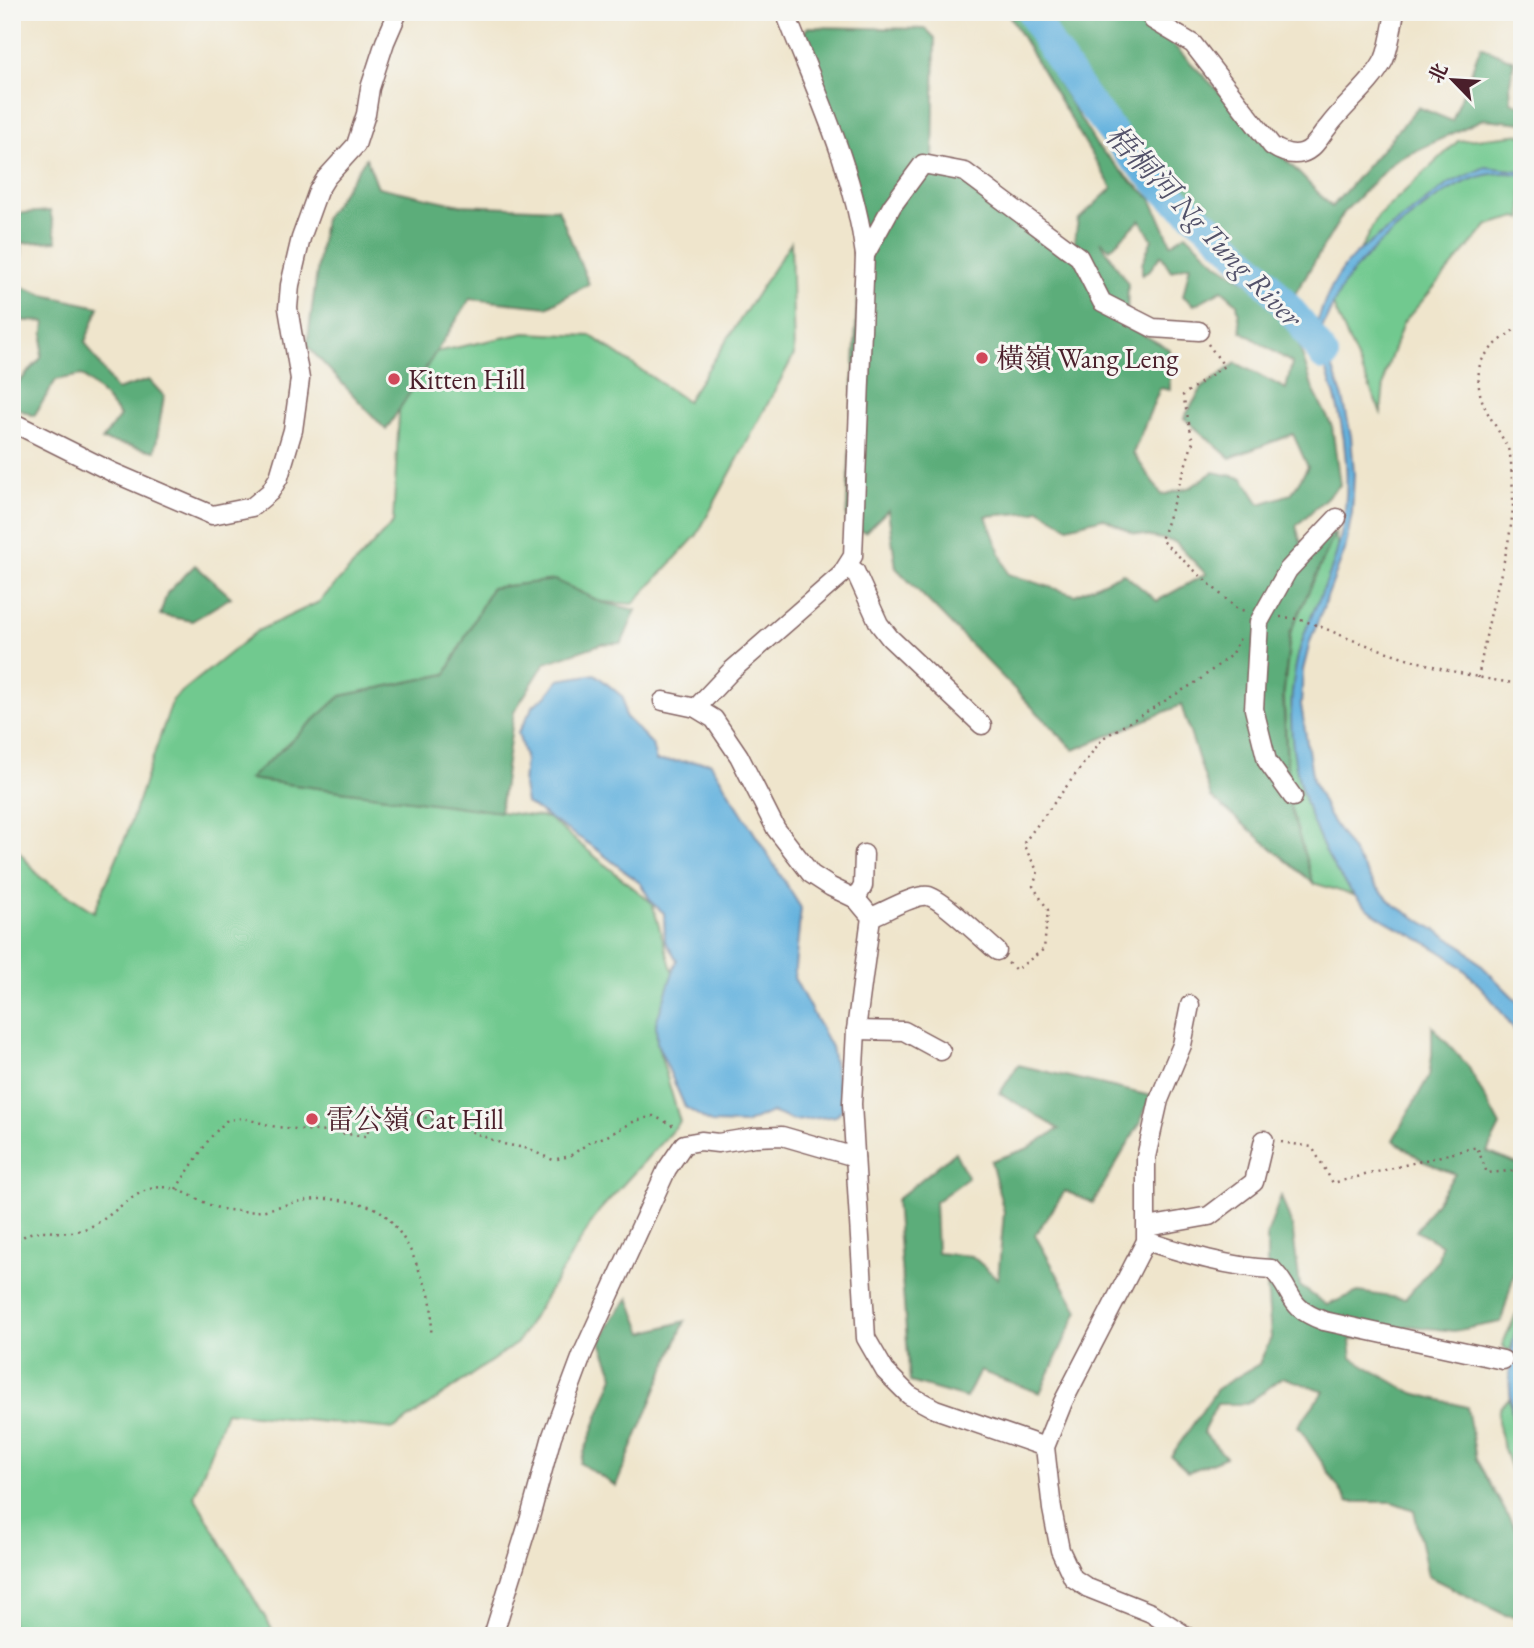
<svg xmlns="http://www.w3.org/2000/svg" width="1534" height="1648" font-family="'EB Garamond','Noto Serif SC',serif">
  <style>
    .green { fill: #71c98f; stroke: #5e745d; stroke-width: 2 }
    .forest { fill: #5cad7a; stroke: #536652; stroke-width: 2; fill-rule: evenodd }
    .water { fill: #65b2de; stroke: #586884; stroke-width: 2 }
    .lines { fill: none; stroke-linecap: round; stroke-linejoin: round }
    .river { stroke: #65b2de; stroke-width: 30 }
    .minor-casing { stroke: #846463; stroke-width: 21 }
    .path { stroke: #846463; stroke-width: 2.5; stroke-dasharray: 2 5; stroke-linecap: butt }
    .minor { stroke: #fff; stroke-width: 18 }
    .poi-dot { fill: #d1495b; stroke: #f6f6f2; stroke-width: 2.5 }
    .labels { text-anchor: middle; stroke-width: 6; stroke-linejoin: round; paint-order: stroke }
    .poi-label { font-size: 28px; fill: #4a1f2b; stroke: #f6f6f2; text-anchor: start }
    .water-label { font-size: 30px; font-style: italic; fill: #53526a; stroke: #f6f6f2 }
  </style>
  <rect width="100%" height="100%" fill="#f6f6f2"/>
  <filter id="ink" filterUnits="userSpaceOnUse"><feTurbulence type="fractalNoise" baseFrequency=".0143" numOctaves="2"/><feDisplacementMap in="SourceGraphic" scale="14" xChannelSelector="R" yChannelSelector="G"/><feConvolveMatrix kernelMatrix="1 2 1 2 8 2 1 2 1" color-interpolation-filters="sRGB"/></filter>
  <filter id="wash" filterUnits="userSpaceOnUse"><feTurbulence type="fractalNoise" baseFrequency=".00686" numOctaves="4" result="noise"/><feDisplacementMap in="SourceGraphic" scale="28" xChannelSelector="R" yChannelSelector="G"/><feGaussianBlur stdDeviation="1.57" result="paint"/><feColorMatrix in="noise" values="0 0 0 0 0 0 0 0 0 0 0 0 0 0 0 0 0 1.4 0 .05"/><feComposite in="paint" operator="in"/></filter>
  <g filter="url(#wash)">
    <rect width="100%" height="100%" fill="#efe5cc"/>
    <!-- green -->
    <g class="green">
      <polygon points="1522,134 1522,219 1517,217 1488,225 1403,323 1385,374 1381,413 1332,303 1378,216 1458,141"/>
      <polygon points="791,242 794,355 697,535 633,604 601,602 555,580 491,588 446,674 341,696 249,779 548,818 652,903 673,973 657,1043 680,1122 599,1211 517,1343 394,1429 226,1412 194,1496 276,1636 12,1636 12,843 40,877 94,912 126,836 173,699 257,631 319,602 393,523 402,359 525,333 591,336 687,401"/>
      <path d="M1335 533C1336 538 1338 544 1338 549 1337 572 1313 610 1305 633 1278 708 1294 793 1331 861 1338 874 1348 885 1356 896L1313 883 1289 803 1284 693 1291 629Z"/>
      <path d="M1522 1302C1522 1318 1514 1331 1512 1347L1508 1351 1502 1345Z"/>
      <path d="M1510 1398 1513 1427 1522 1455V1496C1514 1479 1493 1428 1499 1410 1501 1404 1505 1402 1510 1398Z"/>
    </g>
    <!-- forest -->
    <g class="forest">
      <path d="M1007 12H1023L1054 76 1097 146 1131 181 1151 198 1171 244 1186 234 1218 264 1254 287 1280 313 1299 345 1313 389 1332 426 1340 485 1296 526 1301 543 1335 533 1290 633 1283 697 1289 803 1313 883 1211 797 1181 705 1074 750 896 568 888 510 865 532 846 525 861 227 797 43 808 27 926 29 935 38 933 166 965 172 1073 252 1078 220 1112 188ZM1140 220 1152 239 1142 264V275L1149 271 1161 255 1171 271 1190 265 1183 296 1194 305 1222 290 1237 303 1241 331 1292 363 1286 389 1236 363 1202 388 1184 418 1230 458 1293 434 1308 467 1291 494 1260 504 1243 478 1213 472 1191 487 1162 495 1133 453 1160 388 1170 390 1169 349 1124 324 1127 315 1128 284 1100 241 1110 249ZM1039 509 1068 527 1103 518 1133 533 1175 542 1206 574 1157 601 1123 573 1075 595 1008 574 986 516 1035 512Z"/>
      <polygon points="1032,12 1141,12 1332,207 1418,107 1452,121 1481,46 1514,61 1510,82 1511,102 1522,106 1522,123 1483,119 1394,161 1345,211 1287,307 1261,276 1214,231 1169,194 1128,152 1086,99 1048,42"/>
      <polygon points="366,158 378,187 460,205 558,209 589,284 547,307 470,299 386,430 307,346 324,219"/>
      <polygon points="50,211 57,241 22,243 20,286 44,295 99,307 85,342 116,390 149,380 164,396 155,451 102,440 120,416 102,394 82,375 56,380 34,416 12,406 12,390 41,358 45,322 12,320 12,214"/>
      <polygon points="195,565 231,597 192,621 160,615 167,593"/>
      <polygon points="555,580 601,602 636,610 622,643 601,644 545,663 514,712 500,812 249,779 341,696 446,674 491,588"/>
      <polygon points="1432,1026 1468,1066 1500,1126 1487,1152 1522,1166 1522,1245 1501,1322 1454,1331 1410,1326 1350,1340 1352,1358 1410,1392 1467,1407 1476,1459 1522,1541 1522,1617 1505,1615 1428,1576 1414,1510 1392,1502 1348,1502 1298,1426 1324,1391 1283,1377 1247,1404 1217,1404 1203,1432 1226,1457 1188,1472 1171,1456 1218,1388 1259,1364 1271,1338 1267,1285 1267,1235 1281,1196 1292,1226 1300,1286 1327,1305 1358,1292 1405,1299 1438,1260 1441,1245 1416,1231 1455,1174 1425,1162 1393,1140 1429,1076 1432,1055"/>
      <polygon points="1018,1065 1151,1096 1140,1123 1093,1203 1065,1191 1035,1235 1078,1311 1040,1393 980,1371 966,1398 910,1382 896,1200 955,1152 968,1178 935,1202 937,1253 972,1256 998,1279 1004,1212 991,1161 1026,1149 1059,1129 1000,1093"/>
      <polygon points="629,1298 643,1333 685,1321 616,1486 580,1463 614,1376 601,1342 613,1318"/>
    </g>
    <!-- water -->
    <g class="water">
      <path d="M1485 167 1522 171V175C1503 171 1487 173 1470 180 1435 193 1367 250 1346 281 1335 299 1326 319 1318 338L1326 349 1343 398 1351 436 1354 474 1352 513 1345 550 1310 642 1303 670 1301 705 1313 781 1329 816 1375 885 1393 904 1462 946 1514 998 1522 1007V1042C1502 1011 1479 980 1450 958 1428 942 1404 932 1381 918 1342 894 1319 843 1305 801 1287 748 1286 688 1304 635 1314 606 1330 580 1337 551 1353 494 1348 430 1328 375 1322 358 1311 344 1301 329V323L1306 325 1314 334C1322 304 1334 273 1358 252L1448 184Z"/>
      <polygon points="595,674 623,697 625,716 652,744 656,761 710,762 801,908 794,978 831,1047 843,1108 836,1116 795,1121 771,1112 745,1124 711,1123 685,1107 657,1043 656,1023 677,960 665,941 664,913 652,903 641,884 595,848 526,803 523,786 525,757 518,733 534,705 547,695 559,680"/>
      <path d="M1522 1313V1455C1508 1410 1503 1357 1522 1313Z"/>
    </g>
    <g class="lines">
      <!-- river -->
      <polyline class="river" points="1032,12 1048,42 1086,99 1128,152 1169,194 1214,231 1261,276 1301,323 1324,356"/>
    </g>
  </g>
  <g filter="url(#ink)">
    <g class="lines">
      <defs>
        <g id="minor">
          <path d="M1148 12 1153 20 1193 44 1272 146C1281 152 1291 156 1302 153 1314 150 1321 135 1328 127 1345 104 1371 85 1384 60 1390 46 1392 27 1395 12"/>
          <polyline points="865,255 892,206 923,164 965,172 1079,257 1102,302 1153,328 1199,331"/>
          <polyline points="12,422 112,472 212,515 252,507 270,492 279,477 293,430 300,379 288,308 290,285 301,238 318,191 326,178 356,145 366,114 370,88 385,42 398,12"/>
          <polyline points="848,567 855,571 879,624 890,638 982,725"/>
          <polyline points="663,701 696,708 714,719 739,756 776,829 811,874 831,887 856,899 871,917 856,1030 852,1104 866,1338 885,1371 909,1395 935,1409 1045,1447"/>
          <path d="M696 708 731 671 841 575 853 556 865 255C854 169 816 92 785 12"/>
          <polyline points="1293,797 1267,761 1254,709 1259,622 1288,570 1337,518"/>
          <polyline points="856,899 863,886 864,854"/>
          <path d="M871 917C884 912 915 894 928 896 941 898 984 940 997 951"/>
          <polyline points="856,1030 904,1031 941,1051"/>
          <polyline points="1147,1227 1209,1216 1254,1182 1264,1140"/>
          <path d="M1146 1241C1187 1254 1228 1267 1272 1269 1296 1294 1285 1307 1324 1321L1503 1360"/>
          <polyline points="493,1636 529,1521 552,1436 583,1353 667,1169 684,1144 701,1141 718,1143 755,1137 782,1136 855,1157"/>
          <polyline points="1186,1636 1151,1613 1088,1588 1073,1578 1060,1550 1052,1509 1045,1447 1063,1402 1146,1241 1146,1157 1159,1100 1182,1045 1190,1005"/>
        </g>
      </defs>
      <!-- minor casing -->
      <use href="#minor" class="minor-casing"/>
      <!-- path -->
      <g class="path">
        <polyline points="1208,344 1224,366 1183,395 1193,442 1161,540 1237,609 1246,611"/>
        <path d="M1280 617C1309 618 1334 634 1361 643 1414 661 1466 678 1522 684"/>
        <path d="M1478 678C1483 653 1487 629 1493 604 1503 563 1517 522 1512 479 1511 469 1512 456 1507 447 1494 419 1475 404 1479 370 1480 352 1509 334 1522 324"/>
        <polyline points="1008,963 1016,970 1044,949 1048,910 1033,886 1038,872 1023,844 1103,738 1198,681 1231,655 1240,638"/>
        <polyline points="1522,1106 1518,1107 1522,1117"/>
        <polyline points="1281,1142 1312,1147 1333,1183 1477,1147 1487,1173 1522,1170"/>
        <polyline points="176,1189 210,1138 227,1120 243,1118 276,1127 366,1136 373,1116 401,1111 457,1126 503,1144 525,1148 553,1160 570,1156 590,1142 607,1136 635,1121 653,1116 671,1124 675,1130"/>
        <path d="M12 1245C41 1219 51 1239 81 1230 109 1223 126 1194 154 1188 182 1182 202 1208 229 1210 239 1211 251 1212 261 1211 280 1207 298 1200 318 1199 333 1198 368 1203 380 1211 393 1220 408 1244 414 1258 428 1293 434 1294 431 1334"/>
      </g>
      <!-- minor -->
      <use href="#minor" class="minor"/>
    </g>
  </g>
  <!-- markers -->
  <g class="poi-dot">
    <circle cx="982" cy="358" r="7"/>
    <circle cx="394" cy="379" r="7"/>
    <circle cx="312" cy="1119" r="7"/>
  </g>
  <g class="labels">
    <!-- poi labels -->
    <g class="poi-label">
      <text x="996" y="368">橫嶺 Wang Leng</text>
      <text x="408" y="389">Kitten Hill</text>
      <text x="326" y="1129">雷公嶺 Cat Hill</text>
    </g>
    <!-- water labels -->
    <g class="water-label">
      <text transform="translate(1204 226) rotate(46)" y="10">梧桐河 Ng Tung River</text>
    </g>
  </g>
  <!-- margin -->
  <rect width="1534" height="1648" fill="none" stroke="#f6f6f2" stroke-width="42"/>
  <!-- north arrow -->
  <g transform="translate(1453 80) rotate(295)" stroke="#f6f6f2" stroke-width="5" paint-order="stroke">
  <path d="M0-5L12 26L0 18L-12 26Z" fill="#4a1f2b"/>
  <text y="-10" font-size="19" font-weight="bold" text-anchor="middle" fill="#4a1f2b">北</text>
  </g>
</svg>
